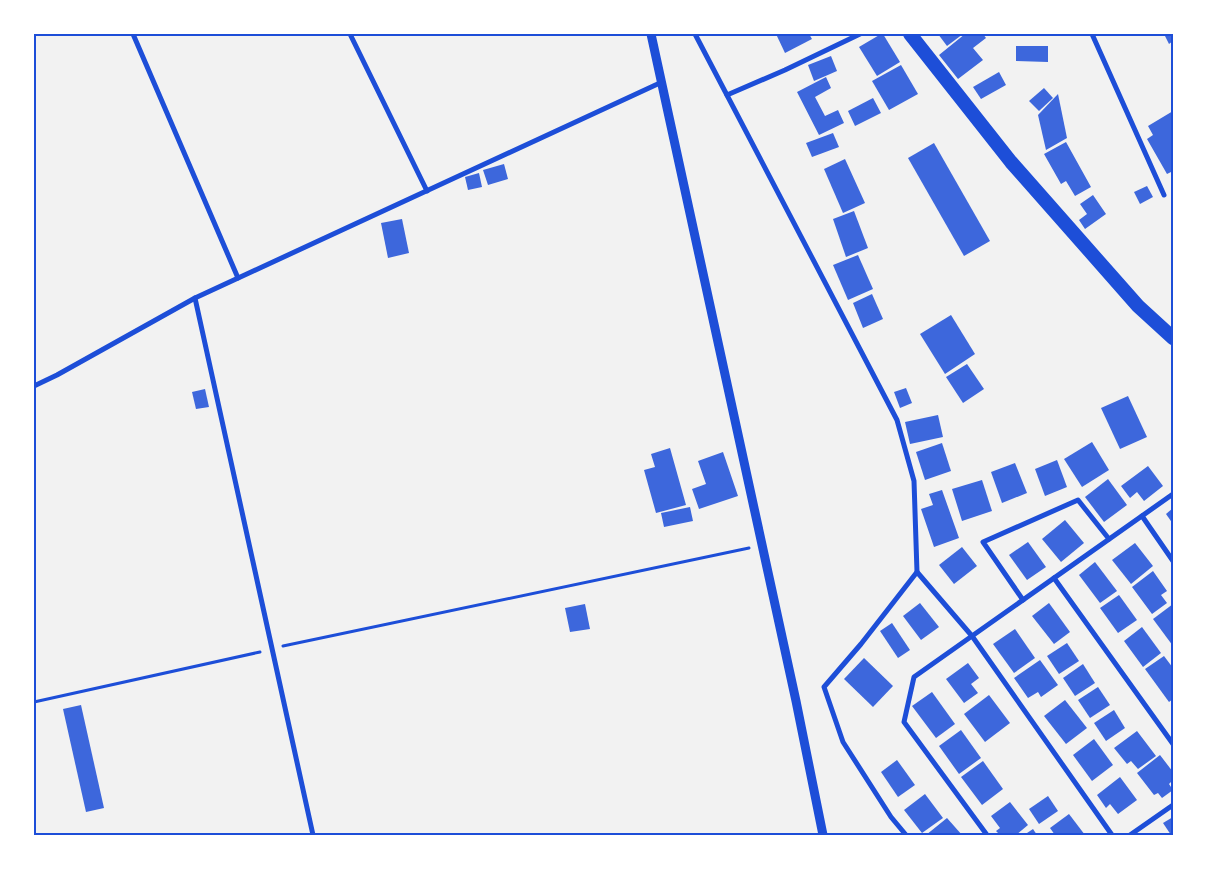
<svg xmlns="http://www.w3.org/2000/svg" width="1207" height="869" font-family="Helvetica,sans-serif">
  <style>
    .building { fill: #3d67dc }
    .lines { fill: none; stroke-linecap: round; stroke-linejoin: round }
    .path { stroke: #1d4ed8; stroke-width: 3 }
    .minor { stroke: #1d4ed8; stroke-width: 5 }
    .tertiary { stroke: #1d4ed8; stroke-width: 9 }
    .trunk { stroke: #1d4ed8; stroke-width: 14 }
    .neatline { fill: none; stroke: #1d4ed8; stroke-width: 2 }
  </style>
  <rect width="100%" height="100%" fill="#f2f2f2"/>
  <!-- building -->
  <g class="building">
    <polygon points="776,34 809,34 812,39 785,53"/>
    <polygon points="881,34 883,34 900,62 877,76 859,47"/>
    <polygon points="938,34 963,34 947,46"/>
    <polygon points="965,34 983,34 986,38 973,48 983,60 958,79 939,55"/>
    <polygon points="1164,34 1173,34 1173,41 1169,44"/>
    <polygon points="1016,46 1048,46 1048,62 1016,61"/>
    <polygon points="831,56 837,71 814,81 808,65"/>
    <polygon points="901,65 918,94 889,110 872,81"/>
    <polygon points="999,72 1006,85 981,99 973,87"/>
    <polygon points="826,77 831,88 815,97 825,116 838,110 844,123 819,135 797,92"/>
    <polygon points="1044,88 1053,98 1039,111 1029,101"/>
    <polygon points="1058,94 1067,138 1046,150 1038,115"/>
    <polygon points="873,98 881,113 855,126 848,111"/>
    <polygon points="1173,111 1173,171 1167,174 1147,139 1153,135 1148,126"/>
    <polygon points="833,133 839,147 812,157 806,143"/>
    <polygon points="1066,142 1091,187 1075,196 1066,181 1061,184 1044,154"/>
    <polygon points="934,143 990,241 964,256 908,158"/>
    <polygon points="845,159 865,203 843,213 824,169"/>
    <polygon points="504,164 508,179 488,185 483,170"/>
    <polygon points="479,173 482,187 468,190 465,177"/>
    <polygon points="1147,186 1153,197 1140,204 1134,192"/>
    <polygon points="1093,195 1106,214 1085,229 1079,220 1087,214 1080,204"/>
    <polygon points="854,211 868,248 846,257 833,219"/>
    <polygon points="402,219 409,253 388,258 381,223"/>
    <polygon points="858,255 873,289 848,300 833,265"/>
    <polygon points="872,294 883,319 863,328 853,303"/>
    <polygon points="951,315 975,354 945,374 920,334"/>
    <polygon points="967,364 984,389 963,403 946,377"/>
    <polygon points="906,388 912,403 900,408 894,392"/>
    <polygon points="205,389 209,407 196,409 192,392"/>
    <polygon points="1128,396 1147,437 1120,449 1101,408"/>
    <polygon points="938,415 943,437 910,444 905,422"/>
    <polygon points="1092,442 1109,470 1082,487 1064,459"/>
    <polygon points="942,443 951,471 925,480 916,452"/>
    <polygon points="670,448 686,505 656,513 644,470 655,467 651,454"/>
    <polygon points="723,452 738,496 699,509 692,489 706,484 698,461"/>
    <polygon points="1057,460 1067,487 1045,496 1035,469"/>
    <polygon points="1015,463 1027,493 1002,503 991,472"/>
    <polygon points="1148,466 1163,486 1144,501 1137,492 1130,498 1121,486"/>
    <polygon points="1108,479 1127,505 1104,522 1085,497"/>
    <polygon points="982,480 992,511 962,521 952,489"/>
    <polygon points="942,490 959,538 934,547 921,509 933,505 929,494"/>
    <polygon points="690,507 693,521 664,527 661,513"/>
    <polygon points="1173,508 1173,524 1166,514"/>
    <polygon points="1065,520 1084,543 1061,562 1042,539"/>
    <polygon points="1028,542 1046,567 1027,580 1009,555"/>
    <polygon points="1135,543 1153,566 1131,584 1112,560"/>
    <polygon points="962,547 977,566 954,584 939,565"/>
    <polygon points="1095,562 1117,591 1100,603 1079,575"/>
    <polygon points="1153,571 1167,591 1161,595 1167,603 1152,614 1132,587"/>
    <polygon points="1119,595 1137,620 1118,633 1100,608"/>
    <polygon points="920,603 939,627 921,640 903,616"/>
    <polygon points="1049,603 1070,632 1054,644 1032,616"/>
    <polygon points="585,604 590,629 570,632 565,608"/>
    <polygon points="1173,604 1173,646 1153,619"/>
    <polygon points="892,623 910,650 898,658 880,631"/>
    <polygon points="1142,627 1161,653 1143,667 1124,641"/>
    <polygon points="1015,629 1035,658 1014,673 993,644"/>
    <polygon points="1067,643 1079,661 1059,674 1047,656"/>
    <polygon points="1164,656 1173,668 1173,699 1169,702 1145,669"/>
    <polygon points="864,658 893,686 873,707 844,679"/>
    <polygon points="1040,660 1058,685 1041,697 1038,692 1028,698 1014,678"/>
    <polygon points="968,663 979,678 971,684 978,693 964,703 946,679"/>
    <polygon points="1083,664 1095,683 1075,696 1063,678"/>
    <polygon points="1098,687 1110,705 1090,718 1078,700"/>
    <polygon points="932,692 955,724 936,738 912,706"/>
    <polygon points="989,695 1010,723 985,742 964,714"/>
    <polygon points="1065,700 1087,728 1066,744 1044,716"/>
    <polygon points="81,705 104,808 86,812 63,709"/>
    <polygon points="1114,710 1125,728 1106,741 1094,723"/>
    <polygon points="961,730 981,758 959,774 939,746"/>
    <polygon points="1137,731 1156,756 1138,769 1131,761 1127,764 1114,748"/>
    <polygon points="1094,739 1113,765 1092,781 1073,755"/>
    <polygon points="1160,755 1173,772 1173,780 1169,784 1173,790 1162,798 1158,793 1154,795 1137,773"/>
    <polygon points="897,760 915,785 898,797 881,772"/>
    <polygon points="983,761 1003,789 982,805 961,777"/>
    <polygon points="1120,777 1137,800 1118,814 1110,804 1106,808 1097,795"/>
    <polygon points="925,794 943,818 922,833 904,810"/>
    <polygon points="1048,796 1058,811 1039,824 1029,809"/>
    <polygon points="1010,802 1028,825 1016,835 1000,835 996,831 1000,828 991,816"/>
    <polygon points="1069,814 1085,835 1055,835 1050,828"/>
    <polygon points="1173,817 1173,835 1171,835 1163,823"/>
    <polygon points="947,818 962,835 926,835"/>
    <polygon points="1033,829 1037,835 1024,835"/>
  </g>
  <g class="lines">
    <!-- path -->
    <g class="path">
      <polyline points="283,646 749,548"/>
      <polyline points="34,702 260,652"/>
    </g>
    <!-- minor -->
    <g class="minor">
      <polyline points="133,34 238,278"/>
      <polyline points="350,34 427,191"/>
      <polyline points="695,34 897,420 914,481 917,572"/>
      <polyline points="1092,34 1164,195"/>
      <polyline points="727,95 785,70 860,34"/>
      <polyline points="195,298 313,835"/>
      <polyline points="34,386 57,375 195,298 662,82"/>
      <polyline points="1142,516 1173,561"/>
      <polyline points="1054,578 1173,744"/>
      <polyline points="1023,600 983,542 1078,500 1109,539"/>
      <polyline points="906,835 891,817 843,742 824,687 861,644 917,572 972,636 1112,835"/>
      <polyline points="987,835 904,722 914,677 1173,494"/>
      <polyline points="1130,835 1173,805"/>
    </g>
    <!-- tertiary -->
    <polyline class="tertiary" points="651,34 796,701 823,835"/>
    <!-- trunk -->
    <polyline class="trunk" points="910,34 1011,162 1138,306 1173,338"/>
  </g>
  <!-- border -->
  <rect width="1207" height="869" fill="none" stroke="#ffffff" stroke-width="70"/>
  <rect x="35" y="35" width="1137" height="799" class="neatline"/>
</svg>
